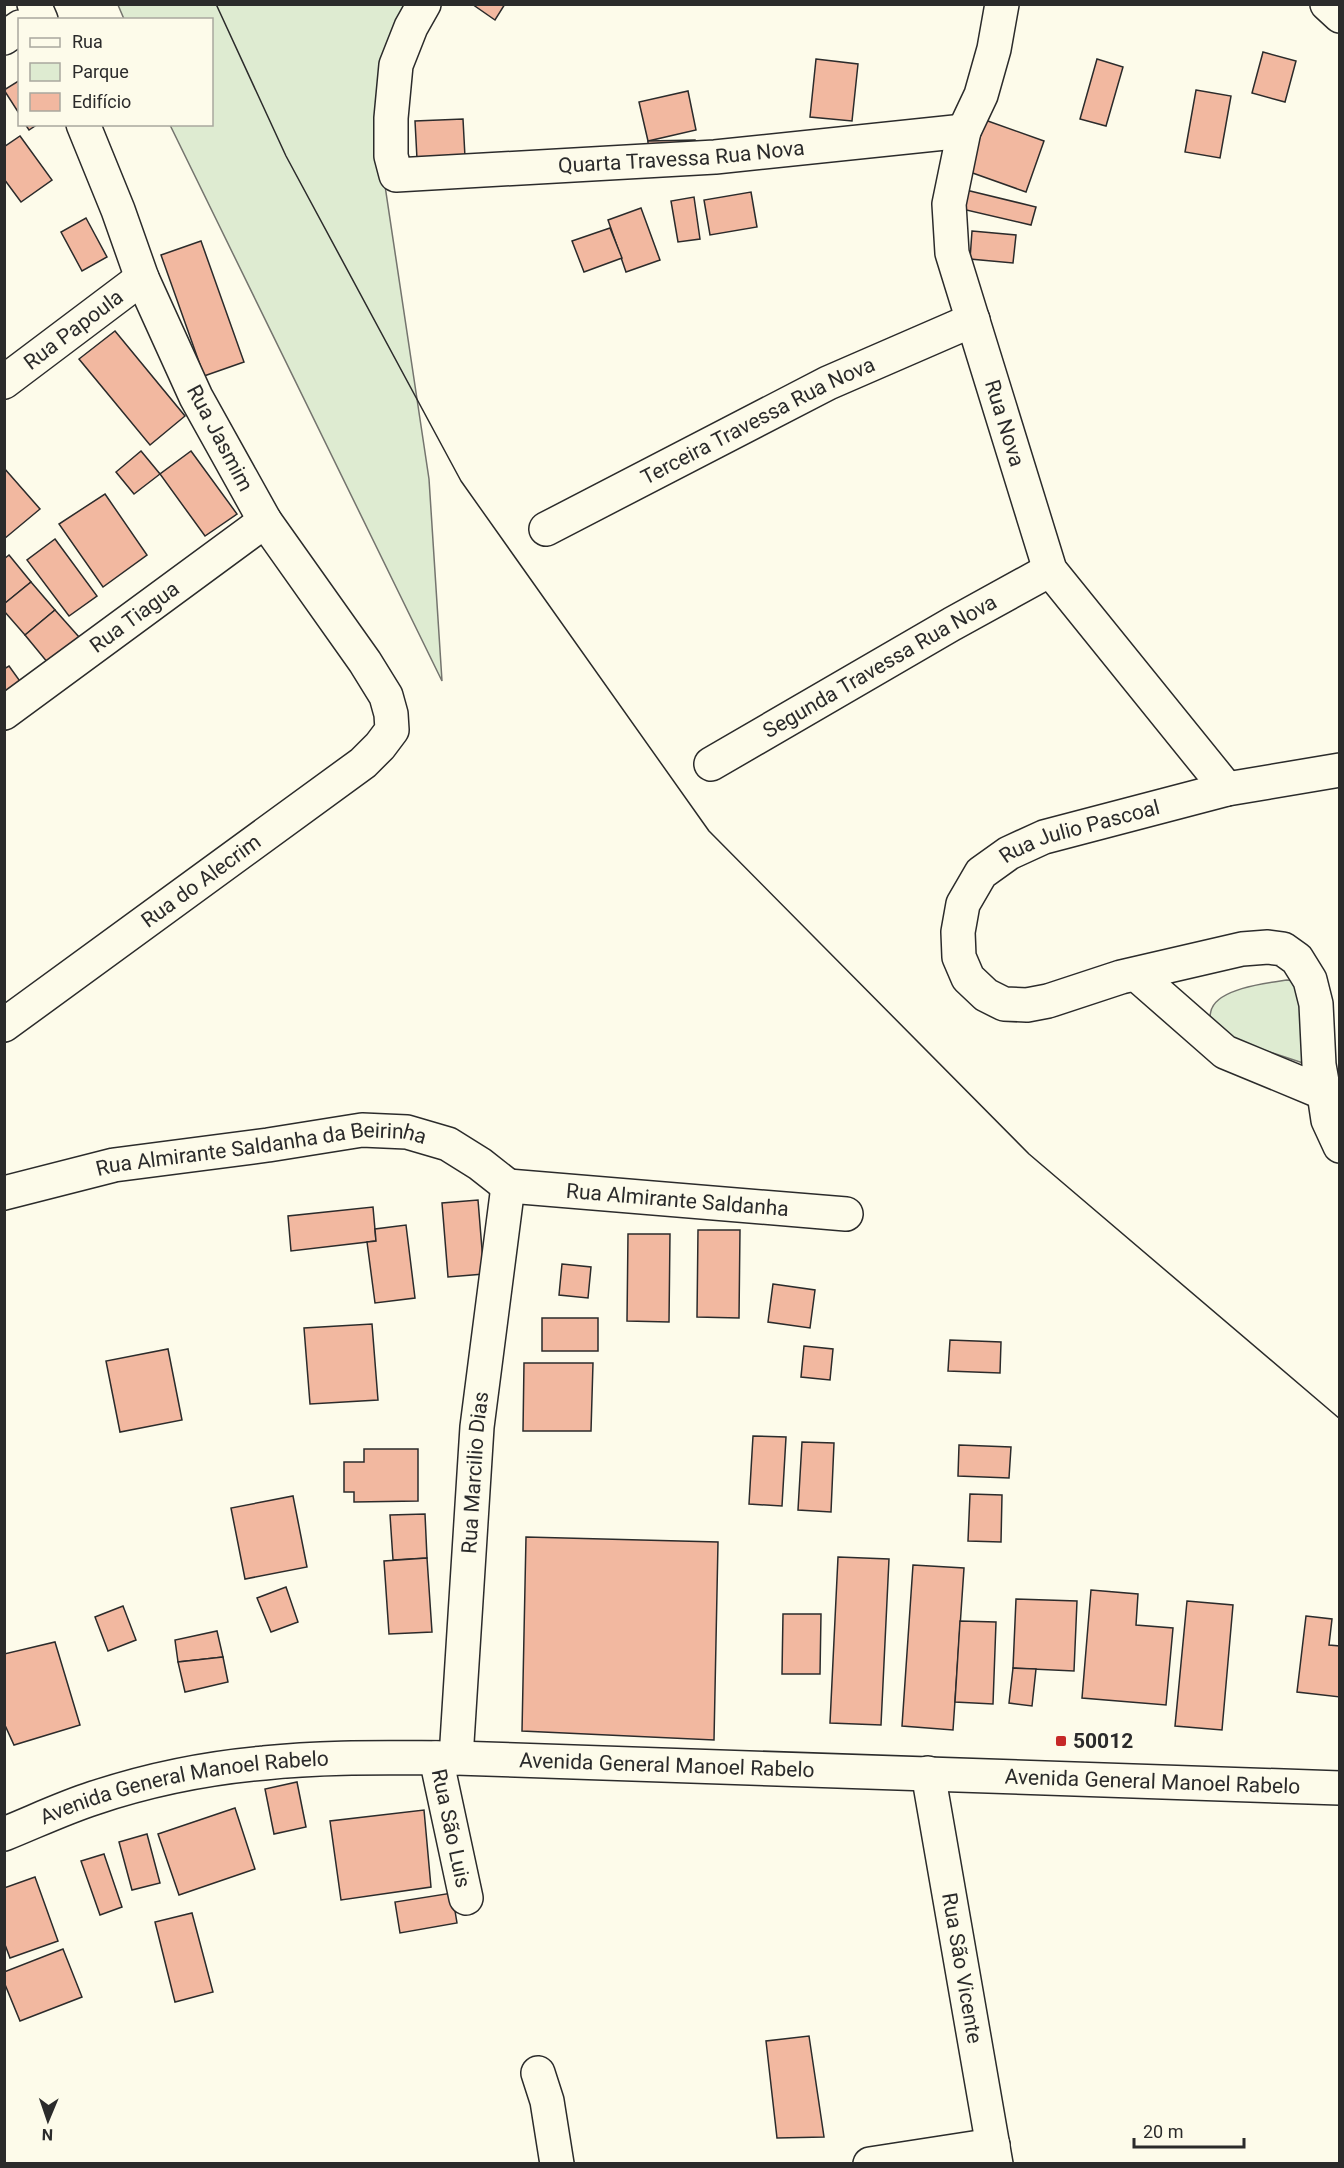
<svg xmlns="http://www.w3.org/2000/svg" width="1344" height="2168" font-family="Roboto,sans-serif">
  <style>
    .green { fill: #deebd1; stroke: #74746e; stroke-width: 1.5 }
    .building { fill: #f2b8a0; stroke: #2b2b2b; stroke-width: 1.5 }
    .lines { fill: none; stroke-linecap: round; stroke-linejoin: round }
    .street-casing { stroke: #2b2b2b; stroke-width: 36 }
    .primary-casing { stroke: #2b2b2b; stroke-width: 36 }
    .street { stroke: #fdfbea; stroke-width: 33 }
    .primary { stroke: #fdfbea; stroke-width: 33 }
    .tram { stroke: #2b2b2b; stroke-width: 1.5 }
    .poi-dot { fill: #c62828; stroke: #fdfbea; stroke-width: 2 }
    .labels { text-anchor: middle; stroke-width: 4.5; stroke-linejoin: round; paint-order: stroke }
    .street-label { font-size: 21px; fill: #2b2b2b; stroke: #fdfbea }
    .poi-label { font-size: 21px; font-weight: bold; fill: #2b2b2b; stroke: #fdfbea; text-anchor: start }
  </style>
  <rect width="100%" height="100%" fill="#fdfbea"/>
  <!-- green -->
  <g class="green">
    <polygon points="118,5 411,5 375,119 429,479 442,681 170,125 212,124 212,20 124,19"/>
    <path d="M1287 980 1302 982 1312 1066 1224 1037 1209 1022C1210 1018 1210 1012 1212 1008 1221 988 1267 983 1287 980Z"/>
  </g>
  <!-- building -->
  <g class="building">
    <polygon points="472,4 505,4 495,20"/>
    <polygon points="1263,52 1296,61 1285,102 1252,93"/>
    <polygon points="816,59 858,64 852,121 810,117"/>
    <polygon points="1097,59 1123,67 1106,126 1080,119"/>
    <polygon points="20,80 20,115 4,90"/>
    <polygon points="1196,90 1231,96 1220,158 1185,152"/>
    <polygon points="688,91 696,130 648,141 639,102"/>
    <polygon points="463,119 465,157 417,159 415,121"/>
    <polygon points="985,120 1044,141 1026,192 967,171"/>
    <polygon points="25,124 38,124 29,130"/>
    <polygon points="20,136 52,180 21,202 4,179 4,147"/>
    <polygon points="695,140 695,156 648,157 648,141"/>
    <polygon points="966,190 1036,207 1031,225 962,209"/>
    <polygon points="751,192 757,227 710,235 704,200"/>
    <polygon points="694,197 700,239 678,242 671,201"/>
    <polygon points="641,208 660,260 626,272 608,220"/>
    <polygon points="86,218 107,257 82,271 61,232"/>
    <polygon points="610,228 622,258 584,272 572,241"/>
    <polygon points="972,231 1016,235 1013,263 970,259"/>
    <polygon points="201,241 244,362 204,376 161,255"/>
    <polygon points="115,331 185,416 150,445 79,359"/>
    <polygon points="141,451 160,474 134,494 116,472"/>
    <polygon points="191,451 237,514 205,536 160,474"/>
    <polygon points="4,468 40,509 4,539"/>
    <polygon points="105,494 147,555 103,587 59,524"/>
    <polygon points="55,539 97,596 69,616 27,560"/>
    <polygon points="9,555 31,582 4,604 4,559"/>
    <polygon points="31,582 55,610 25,635 4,611 4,604"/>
    <polygon points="55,610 79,637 48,663 25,635"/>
    <polygon points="9,666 22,684 4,697 4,669"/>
    <polygon points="478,1200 484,1274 448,1277 442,1203"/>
    <polygon points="373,1207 376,1241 291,1251 288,1216"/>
    <polygon points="406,1225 415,1298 375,1303 367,1242 376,1241 375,1229"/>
    <polygon points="698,1230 740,1230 739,1318 697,1317"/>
    <polygon points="628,1234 670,1234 669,1322 627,1321"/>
    <polygon points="562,1264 591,1267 588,1298 559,1295"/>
    <polygon points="773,1284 815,1290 810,1328 768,1322"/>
    <rect x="542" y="1318" width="56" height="33"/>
    <polygon points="372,1324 378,1400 310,1404 304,1328"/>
    <polygon points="950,1340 1001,1342 1000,1373 948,1371"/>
    <polygon points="804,1346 833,1349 830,1380 801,1377"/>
    <polygon points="168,1349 182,1420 120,1432 106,1361"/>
    <polygon points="524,1363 593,1363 591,1431 523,1431"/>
    <polygon points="753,1436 786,1437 782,1506 749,1504"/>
    <polygon points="802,1442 834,1443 831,1512 798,1510"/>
    <polygon points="959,1445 1011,1447 1009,1478 958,1476"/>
    <polygon points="364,1449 418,1449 418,1501 354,1502 354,1492 344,1492 344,1462 364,1462"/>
    <polygon points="970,1494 1002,1495 1001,1542 968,1541"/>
    <polygon points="293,1496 307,1567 245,1579 231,1508"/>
    <polygon points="425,1514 427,1558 393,1560 390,1515"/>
    <polygon points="526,1537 718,1542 714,1740 522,1731"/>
    <polygon points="838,1557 889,1559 881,1725 830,1723"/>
    <polygon points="427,1558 432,1632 389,1634 384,1561"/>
    <polygon points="913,1565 964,1568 953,1730 902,1726"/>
    <polygon points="286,1587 298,1622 271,1632 257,1598"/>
    <polygon points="1091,1590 1138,1594 1136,1625 1173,1628 1166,1705 1082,1698"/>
    <polygon points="1016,1599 1077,1601 1074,1671 1013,1668"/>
    <polygon points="1187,1601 1233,1605 1222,1730 1175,1726"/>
    <polygon points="123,1606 136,1640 108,1651 95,1617"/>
    <polygon points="783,1614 821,1614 820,1674 782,1674"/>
    <polygon points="1306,1616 1332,1619 1329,1645 1340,1646 1340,1697 1297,1692"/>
    <polygon points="960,1621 996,1622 993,1704 955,1702"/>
    <polygon points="217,1631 223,1657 178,1662 175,1640"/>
    <polygon points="55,1642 80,1725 14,1745 4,1723 4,1654"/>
    <polygon points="223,1657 228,1682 185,1692 178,1662"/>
    <polygon points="1013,1668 1036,1669 1032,1706 1009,1703"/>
    <polygon points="297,1782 306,1827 274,1834 265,1789"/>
    <polygon points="235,1808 255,1869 179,1895 158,1834"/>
    <polygon points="424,1810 431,1887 341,1900 330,1821"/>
    <polygon points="147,1834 160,1883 132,1890 119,1842"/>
    <polygon points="104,1854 122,1907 100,1915 81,1861"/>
    <polygon points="35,1877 58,1941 10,1958 4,1942 4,1888"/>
    <polygon points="452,1893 457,1923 400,1933 395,1902"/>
    <polygon points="192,1913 213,1992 175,2002 155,1922"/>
    <polygon points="63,1949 82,1997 20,2021 4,1982 4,1972"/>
    <polygon points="809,2036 824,2137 777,2138 766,2041"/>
  </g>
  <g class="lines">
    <defs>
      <g id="street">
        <polyline points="34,4 41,20"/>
        <path id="s1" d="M424 4 411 27 396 65 391 118V156L396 175 715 157 964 131"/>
        <path id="s2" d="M1002 4 994 49 981 95 964 131 949 204 952 253 1050 570 1227 789"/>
        <polyline points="1327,4 1340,16"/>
        <polyline points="4,38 20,27"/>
        <path id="s3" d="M4 382 142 278"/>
        <path id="s4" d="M546 529 828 383 973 320"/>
        <path id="s5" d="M4 713 265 521"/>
        <path id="s6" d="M711 764 952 624 1050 570"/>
        <path id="s7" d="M1136 974 1225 1052 1324 1093 1319 1065 1316 1004 1310 980 1297 959 1283 949 1268 947 1242 949 1121 977 1048 1001 1027 1005 1004 1004 986 995 968 978 959 957 958 932 963 904 981 873 1009 853 1044 837 1227 789 1340 770"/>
        <path id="s8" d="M4 1025 363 763 380 746 392 730 391 714 386 696 365 662 265 521 196 397 142 278 118 210 83 124"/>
        <polyline points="1324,1093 1328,1120 1340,1146"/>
        <path id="s9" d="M508 1186 846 1214"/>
        <path id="s10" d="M4 1193 114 1165 268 1145 362 1130 407 1132 448 1144 480 1164 508 1186"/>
        <path id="s11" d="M436 1758 466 1898"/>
        <path id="s12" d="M456 1758 477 1427 508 1186"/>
        <path id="s13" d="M928 1773 996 2164"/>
        <polyline points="538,2073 547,2101 557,2164"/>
        <polyline points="870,2164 993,2145"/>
      </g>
      <g id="primary">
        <path id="s14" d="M4 1834C34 1822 63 1808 94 1798 148 1780 207 1768 264 1763 327 1756 392 1758 456 1758L1340 1788"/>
      </g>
    </defs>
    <!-- street casing -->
    <use href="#street" class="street-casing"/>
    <!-- primary casing -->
    <use href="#primary" class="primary-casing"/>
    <!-- street -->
    <use href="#street" class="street"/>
    <!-- primary -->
    <use href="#primary" class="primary"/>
    <!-- tram -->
    <polyline class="tram" points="216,4 286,156 461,481 709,831 1029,1154 1340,1419"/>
  </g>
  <!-- markers -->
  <rect class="poi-dot" x="1055" y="1735" width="12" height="12" rx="3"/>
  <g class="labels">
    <!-- street labels -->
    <g class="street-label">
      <text dy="7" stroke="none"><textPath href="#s1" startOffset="464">Quarta Travessa Rua Nova</textPath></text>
      <text dy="7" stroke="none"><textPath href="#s3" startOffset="87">Rua Papoula</textPath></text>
      <text dy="7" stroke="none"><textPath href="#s4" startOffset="238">Terceira Travessa Rua Nova</textPath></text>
      <text dy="7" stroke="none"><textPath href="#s2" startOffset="435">Rua Nova</textPath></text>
      <text transform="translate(220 438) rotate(62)" y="7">Rua Jasmim</text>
      <text dy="7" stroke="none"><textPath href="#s5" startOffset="162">Rua Tiagua</textPath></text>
      <text dy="7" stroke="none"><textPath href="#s6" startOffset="195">Segunda Travessa Rua Nova</textPath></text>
      <text dy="7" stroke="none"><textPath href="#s7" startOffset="934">Rua Julio Pascoal</textPath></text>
      <text dy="7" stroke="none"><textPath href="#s8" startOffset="244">Rua do Alecrim</textPath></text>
      <text dy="7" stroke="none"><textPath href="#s10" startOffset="262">Rua Almirante Saldanha da Beirinha</textPath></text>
      <text dy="7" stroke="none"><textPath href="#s9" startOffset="170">Rua Almirante Saldanha</textPath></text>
      <text dy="7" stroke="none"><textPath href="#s12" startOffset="286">Rua Marcilio Dias</textPath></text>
      <text dy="7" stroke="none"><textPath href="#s14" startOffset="674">Avenida General Manoel Rabelo</textPath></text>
      <text dy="7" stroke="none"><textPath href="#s14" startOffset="1160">Avenida General Manoel Rabelo</textPath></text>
      <text dy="7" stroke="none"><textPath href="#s14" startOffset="188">Avenida General Manoel Rabelo</textPath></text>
      <text dy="7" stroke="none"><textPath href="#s11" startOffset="72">Rua São Luis</textPath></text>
      <text dy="7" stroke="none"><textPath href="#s13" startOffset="198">Rua São Vicente</textPath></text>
    </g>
    <!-- poi labels -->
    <g class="poi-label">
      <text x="1073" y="1748">50012</text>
    </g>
  </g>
  <!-- border -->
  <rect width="1344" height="2168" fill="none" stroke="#2b2b2b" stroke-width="12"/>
  <!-- legend -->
  <rect x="18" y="18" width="195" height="108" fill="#fdfbea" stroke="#a9a89e" stroke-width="1.5"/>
  <rect x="30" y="38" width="30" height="9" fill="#fdfbea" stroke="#a9a89e" stroke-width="1.5"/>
  <text x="72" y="48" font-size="18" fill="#2b2b2b">Rua</text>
  <rect x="30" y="63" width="30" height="18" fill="#deebd1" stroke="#a9a89e" stroke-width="1.5"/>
  <text x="72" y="78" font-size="18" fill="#2b2b2b">Parque</text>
  <rect x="30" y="93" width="30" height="18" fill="#f2b8a0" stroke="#a9a89e" stroke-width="1.5"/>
  <text x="72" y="108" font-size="18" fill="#2b2b2b">Edifício</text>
  <!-- north arrow -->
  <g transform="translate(48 2120) rotate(182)" stroke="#fdfbea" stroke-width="4.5" paint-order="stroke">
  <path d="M0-4.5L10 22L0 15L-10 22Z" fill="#2b2b2b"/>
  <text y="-9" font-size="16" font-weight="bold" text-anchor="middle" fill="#2b2b2b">N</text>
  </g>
  <!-- scale -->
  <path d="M1134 2138v9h110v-9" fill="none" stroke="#2b2b2b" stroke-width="3"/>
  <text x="1143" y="2138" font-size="18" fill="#2b2b2b" stroke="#fdfbea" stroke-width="4.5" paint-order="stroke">20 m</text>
</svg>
